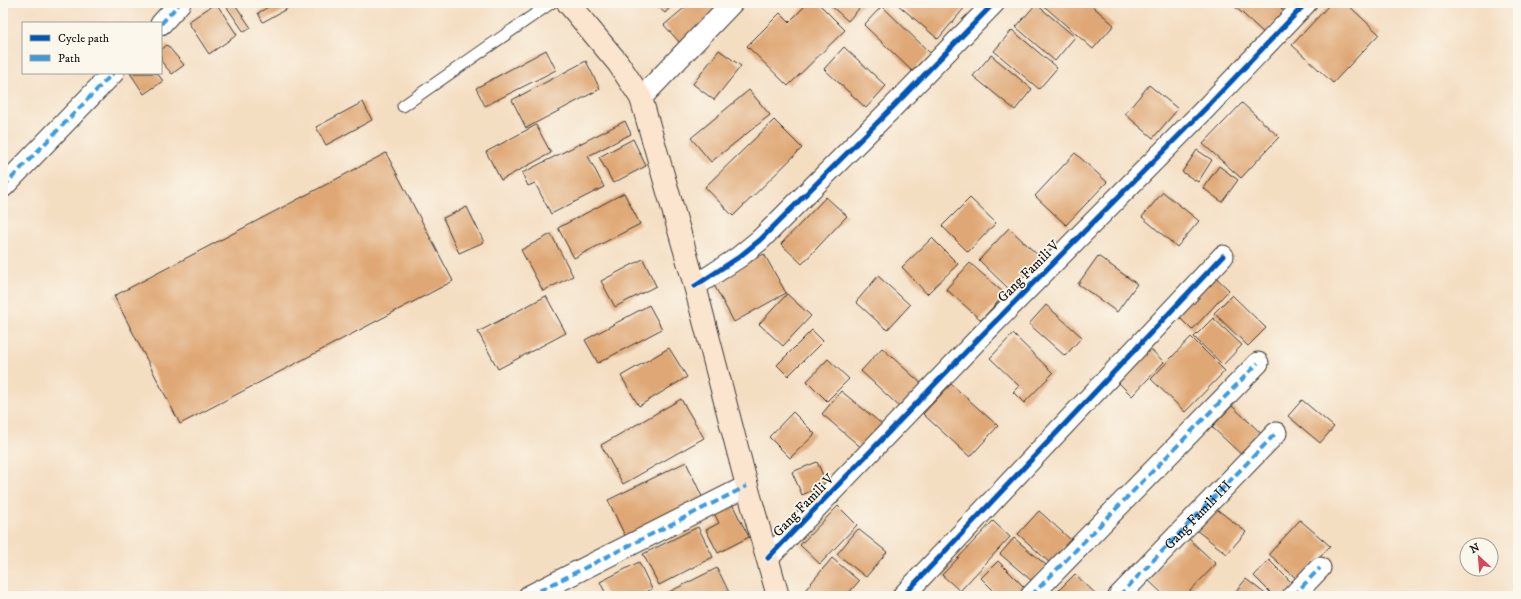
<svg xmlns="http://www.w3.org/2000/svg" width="1521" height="599" font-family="'IM FELL DW Pica',serif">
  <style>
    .building { fill: #dfa775 }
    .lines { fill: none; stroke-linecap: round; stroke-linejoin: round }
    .lane-casing { stroke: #3c3935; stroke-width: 13 }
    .street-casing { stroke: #3c3935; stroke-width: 23 }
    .secondary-casing { stroke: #3c3935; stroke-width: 24 }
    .lane { stroke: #fff; stroke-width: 11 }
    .street { stroke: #fff; stroke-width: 21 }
    .secondary { stroke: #fce5cf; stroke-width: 22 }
    .quiet { stroke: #3c9bdf; stroke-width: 4; stroke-dasharray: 8 4; stroke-linecap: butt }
    .cycleway-casing { stroke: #fbf7ec; stroke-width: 8 }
    .cycleway { stroke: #0057b8; stroke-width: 5 }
    .labels { text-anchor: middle; stroke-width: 3.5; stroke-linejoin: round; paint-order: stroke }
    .street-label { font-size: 14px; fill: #1c1c1c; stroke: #fbf7ec }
  </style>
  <rect width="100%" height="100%" fill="#fbf7ec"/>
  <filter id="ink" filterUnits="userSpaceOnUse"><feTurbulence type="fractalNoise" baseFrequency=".025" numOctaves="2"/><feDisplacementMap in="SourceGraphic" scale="8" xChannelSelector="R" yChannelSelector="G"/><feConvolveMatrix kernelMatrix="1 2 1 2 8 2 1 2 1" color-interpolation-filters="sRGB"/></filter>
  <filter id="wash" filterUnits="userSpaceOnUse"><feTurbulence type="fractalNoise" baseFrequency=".012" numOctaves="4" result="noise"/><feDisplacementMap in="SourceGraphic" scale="16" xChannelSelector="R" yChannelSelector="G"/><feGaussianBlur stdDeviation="0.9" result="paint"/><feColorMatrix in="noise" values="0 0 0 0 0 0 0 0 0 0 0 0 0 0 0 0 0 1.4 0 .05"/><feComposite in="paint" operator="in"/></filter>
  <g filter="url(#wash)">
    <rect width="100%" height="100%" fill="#f4dec2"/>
    <g id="blocks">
      <!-- building -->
      <g class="building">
        <polygon points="216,3 237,35 209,54 188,22"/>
        <polygon points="224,3 234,3 251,28 244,32"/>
        <polygon points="275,3 297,3 263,22 258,13"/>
        <polygon points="653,3 674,3 665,13"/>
        <polygon points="690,3 711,3 719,12 681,44 664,25"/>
        <polygon points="808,3 818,3 845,30 788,86 747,46 780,13 789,22"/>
        <polygon points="828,3 864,3 848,21"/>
        <polygon points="896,3 963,3 966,6 938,39"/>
        <polygon points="1047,3 1089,3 1114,25 1093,49 1044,6"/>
        <polygon points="1231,3 1276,3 1285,12 1265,34"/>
        <polygon points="1331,3 1346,3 1379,34 1333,83 1292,45"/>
        <polygon points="1036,4 1075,37 1055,61 1016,27"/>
        <polygon points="882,6 930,53 912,71 864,25"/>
        <polygon points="1012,30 1057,68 1039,89 994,51"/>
        <polygon points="167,45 184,65 172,74 161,61 161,50"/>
        <polygon points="844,47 886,86 866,108 824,69"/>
        <polygon points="546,50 556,70 485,106 476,88"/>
        <polygon points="719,50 741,66 714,100 693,84"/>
        <polygon points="991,55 1032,89 1015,110 973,76"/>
        <polygon points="586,61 600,89 526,128 512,100"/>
        <polygon points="130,73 157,73 163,81 144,94"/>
        <polygon points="1149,85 1178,109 1153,138 1125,114"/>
        <polygon points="749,90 770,115 711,162 691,138"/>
        <polygon points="363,102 372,120 326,145 316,127"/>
        <polygon points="1242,103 1279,137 1241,178 1203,144"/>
        <polygon points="774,120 802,148 733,216 705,187"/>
        <polygon points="625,121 631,134 588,156 604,187 551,214 535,183 528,186 522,173"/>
        <polygon points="536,125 551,153 501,180 486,152"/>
        <polygon points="633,139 646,166 613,183 599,157"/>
        <polygon points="1197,150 1212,160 1198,182 1182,172"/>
        <polygon points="386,153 453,281 180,424 114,296"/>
        <polygon points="1075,153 1107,182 1066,225 1035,196"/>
        <polygon points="1219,166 1238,180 1222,202 1203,188"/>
        <polygon points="1163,192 1199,221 1177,247 1142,217"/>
        <polygon points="624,193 640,224 574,258 558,228"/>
        <polygon points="826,197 847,216 802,264 781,244"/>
        <polygon points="970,198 996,223 968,252 942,226"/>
        <polygon points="467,207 484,242 459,253 443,218"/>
        <polygon points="1009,228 1043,260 1012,292 979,260"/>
        <polygon points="551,234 573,276 543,291 521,250"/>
        <polygon points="932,238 958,264 927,294 902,267"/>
        <polygon points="764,254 786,293 734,322 713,283"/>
        <polygon points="1098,256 1137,284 1117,312 1078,284"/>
        <polygon points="643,259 656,286 615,307 601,281"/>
        <polygon points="970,263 1005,294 981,320 946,289"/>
        <polygon points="1212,274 1229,290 1192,330 1176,314"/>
        <polygon points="878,276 910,305 887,330 856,302"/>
        <polygon points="787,294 811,316 783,346 759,324"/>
        <polygon points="1232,295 1266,328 1248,346 1214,313"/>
        <polygon points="546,296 566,333 498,369 478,332"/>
        <polygon points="649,305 662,329 598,363 585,340"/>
        <polygon points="1046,305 1082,337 1065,356 1029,324"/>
        <polygon points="1213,318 1242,345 1223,365 1194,337"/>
        <polygon points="812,330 823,341 788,376 777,365"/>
        <polygon points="1013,334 1053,373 1024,403 1013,392 1019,386 990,358"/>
        <polygon points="1191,337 1225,371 1185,412 1151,379"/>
        <polygon points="1145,344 1164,362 1132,396 1113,377"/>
        <polygon points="669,348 687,377 639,406 621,376"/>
        <polygon points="882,348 923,385 902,409 861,371"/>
        <polygon points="828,359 849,379 827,401 807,381"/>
        <polygon points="951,384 998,426 970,457 923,414"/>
        <polygon points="841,391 883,425 863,449 822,414"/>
        <polygon points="681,399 704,438 623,484 601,445"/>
        <polygon points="1302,400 1334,427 1320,443 1288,416"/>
        <polygon points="1232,406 1264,436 1244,457 1212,427"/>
        <polygon points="793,412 815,434 790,458 769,437"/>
        <polygon points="686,462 704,501 626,538 608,500"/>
        <polygon points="817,462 827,484 802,495 792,472"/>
        <polygon points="731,502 749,537 718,553 706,530 719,523 713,511"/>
        <polygon points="838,506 857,525 820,564 800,545"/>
        <polygon points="1214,507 1246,532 1227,554 1196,530"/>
        <polygon points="1039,511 1071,540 1050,563 1018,534"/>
        <polygon points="1300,520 1330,546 1299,581 1269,554"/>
        <polygon points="993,521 1010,537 960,591 942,575"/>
        <polygon points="698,527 713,557 659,585 643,554"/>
        <polygon points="858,529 887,552 866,577 837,554"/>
        <polygon points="1014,538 1046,565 1032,581 1000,554"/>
        <polygon points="1188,538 1216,564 1185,596 1165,596 1147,579"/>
        <polygon points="832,558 859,581 846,596 802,596 801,595"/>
        <polygon points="1269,560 1295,586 1285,596 1274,596 1254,576"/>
        <polygon points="998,561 1025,588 1017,596 999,596 981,578"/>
        <polygon points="639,562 652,589 638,596 607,596 600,582"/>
        <polygon points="717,568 731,596 661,596"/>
        <polygon points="1075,574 1098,596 1064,596 1058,591"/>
        <polygon points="1246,579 1268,596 1232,596"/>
      </g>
    </g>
  </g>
  <g filter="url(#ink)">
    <use href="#blocks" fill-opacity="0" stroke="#3c3935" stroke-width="1"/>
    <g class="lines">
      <defs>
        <polyline id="lane" points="403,106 551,3"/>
        <g id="street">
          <polyline points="161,24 180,3"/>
          <polyline points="641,98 732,3"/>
          <polyline points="3,187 113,73"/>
          <polyline points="695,286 739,257 760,240 891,109 994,3"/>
          <polyline points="768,558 983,334 1205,109 1306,3"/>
          <polyline points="529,596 747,486"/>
          <polyline points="903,596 1223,256"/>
          <polyline points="1031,596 1258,363"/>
          <polyline points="1119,596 1276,433"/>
          <polyline points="1293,596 1320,568"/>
        </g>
        <polyline id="secondary" points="568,3 618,63 641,98 695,286 747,486 778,596"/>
      </defs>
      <!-- lane casing -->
      <use href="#lane" class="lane-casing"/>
      <!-- street casing -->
      <use href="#street" class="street-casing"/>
      <!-- secondary casing -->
      <use href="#secondary" class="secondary-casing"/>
      <!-- lane -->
      <use href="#lane" class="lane"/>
      <!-- street -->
      <use href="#street" class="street"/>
      <!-- secondary -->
      <use href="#secondary" class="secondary"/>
      <!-- quiet -->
      <g class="quiet">
        <polyline points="161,24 180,3"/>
        <polyline points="3,187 113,73"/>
        <polyline points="529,596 747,486"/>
        <polyline points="1031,596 1258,363"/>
        <path id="s1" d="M1119 596 1276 433"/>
        <polyline points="1293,596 1320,568"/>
      </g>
      <defs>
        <g id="cycleway">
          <polyline points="695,286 739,257 760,240 891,109 994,3"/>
          <polyline points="768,558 983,334 1205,109 1306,3"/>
          <polyline points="903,596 1223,256"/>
        </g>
      </defs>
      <!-- cycleway casing -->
      <use href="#cycleway" class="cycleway-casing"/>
      <!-- cycleway -->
      <use href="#cycleway" class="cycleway"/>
    </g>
  </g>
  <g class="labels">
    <!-- street labels -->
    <g class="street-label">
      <text transform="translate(1028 271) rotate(-45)" y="5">Gang Famili V</text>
      <text transform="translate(803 505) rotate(-46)" y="5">Gang Famili V</text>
      <text dy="5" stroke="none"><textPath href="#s1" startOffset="113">Gang Famili III</textPath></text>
    </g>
  </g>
  <!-- margin -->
  <rect width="1521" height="599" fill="none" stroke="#fbf7ec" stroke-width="16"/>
  <!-- legend -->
  <rect x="22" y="22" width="140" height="52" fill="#fbf7ec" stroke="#a29f99"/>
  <rect x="30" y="35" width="20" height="6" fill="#0057b8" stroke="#a29f99"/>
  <text x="58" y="42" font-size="12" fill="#1c1c1c">Cycle path</text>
  <rect x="30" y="55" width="20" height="6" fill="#3c9bdf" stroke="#a29f99"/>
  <text x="58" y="62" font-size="12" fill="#1c1c1c">Path</text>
  <!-- north arrow -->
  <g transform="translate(1479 557) rotate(334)"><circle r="19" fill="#fbf7ec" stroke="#a29f99"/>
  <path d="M0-3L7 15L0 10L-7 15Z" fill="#d1495b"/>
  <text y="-6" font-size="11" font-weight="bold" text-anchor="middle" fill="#1c1c1c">N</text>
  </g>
</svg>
